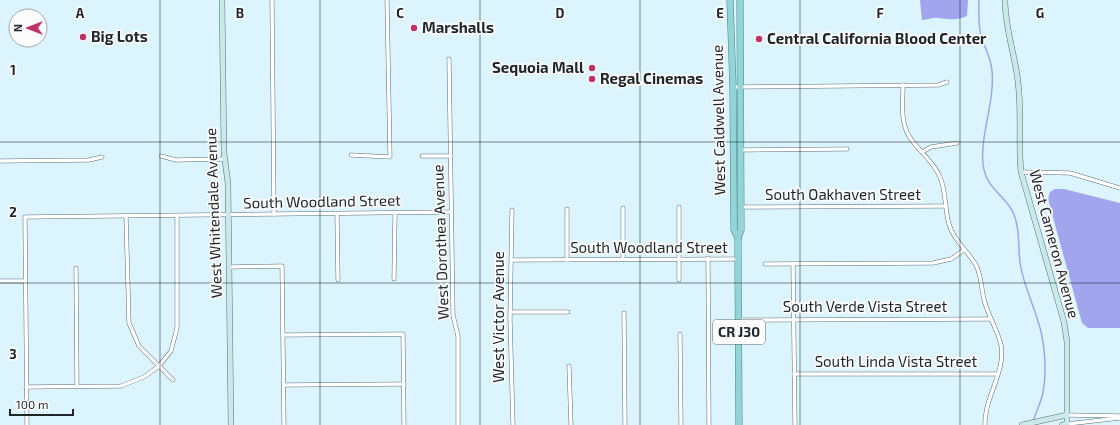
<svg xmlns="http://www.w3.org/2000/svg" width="1120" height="425" font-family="'Exo 2',sans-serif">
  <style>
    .water { fill: #a0a5ed }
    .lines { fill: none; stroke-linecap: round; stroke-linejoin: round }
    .stream { stroke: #a0a5ed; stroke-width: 1.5 }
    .street-casing { stroke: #596e77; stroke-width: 4.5 }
    .secondary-casing { stroke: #596e77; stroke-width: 6 }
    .primary-casing { stroke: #3e8588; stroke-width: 7 }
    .street { stroke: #fff; stroke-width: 3.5 }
    .secondary { stroke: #caeaea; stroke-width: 5 }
    .primary { stroke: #95d4d6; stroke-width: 6 }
    .grid { fill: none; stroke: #1e262a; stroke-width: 1; stroke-opacity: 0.55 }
    .poi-dot { fill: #bf3266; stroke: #fcfcfc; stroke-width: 1.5 }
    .labels { text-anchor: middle; stroke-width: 3.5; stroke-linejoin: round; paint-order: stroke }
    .shield { fill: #fcfcfc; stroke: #616669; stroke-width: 1 }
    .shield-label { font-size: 14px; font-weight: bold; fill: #1e262a }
    .poi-label { font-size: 15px; font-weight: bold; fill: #1e262a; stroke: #fcfcfc; text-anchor: start }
    .street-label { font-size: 15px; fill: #1e262a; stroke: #fcfcfc }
    .grid-label { font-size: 13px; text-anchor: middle; font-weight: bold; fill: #1e262a; stroke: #fcfcfc; stroke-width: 3.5; stroke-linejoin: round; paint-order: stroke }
  </style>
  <rect width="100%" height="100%" fill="#dcf4fe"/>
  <!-- water -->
  <g class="water">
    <path d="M920 0H968L967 16C956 21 949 19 938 18 934 17 928 20 922 20Z"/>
    <polygon points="1055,189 1064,189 1120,203 1120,328 1088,328 1082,323 1048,199 1050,192"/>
  </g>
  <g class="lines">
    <!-- stream -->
    <path class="stream" d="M979 0C979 12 978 24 981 36 985 48 991 58 992 71 995 101 980 135 983 164 986 189 1003 193 1013 212 1020 228 1018 246 1020 263 1023 283 1032 301 1038 321 1045 342 1047 371 1043 393 1041 402 1036 412 1033 422"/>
    <defs>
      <g id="street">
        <polyline points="272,0 274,214"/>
        <polyline points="449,59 453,315 458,336 458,425"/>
        <path d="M903 85C903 102 900 121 909 136 918 151 933 160 940 177 947 193 944 211 950 227 955 242 968 251 976 265 982 277 981 290 985 303 989 317 998 331 1001 345 1006 372 984 398 985 425"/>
        <polyline points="733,87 938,85 947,82"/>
        <polyline points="741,150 847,149"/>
        <polyline points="922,152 931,147 957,143"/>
        <polyline points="351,155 390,157 387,0"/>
        <polyline points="161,156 176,160 225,159"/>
        <polyline points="422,156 451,156"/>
        <polyline points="0,161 89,160 102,157"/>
        <polyline points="1021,172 1070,173 1120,188"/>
        <polyline points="679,207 679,280"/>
        <polyline points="741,207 946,206"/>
        <polyline points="623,208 623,259"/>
        <polyline points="567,209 567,260"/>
        <polyline points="512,210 510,319 513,425"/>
        <polyline points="337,214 338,280"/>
        <polyline points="126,216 129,323 139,346 173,380"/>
        <polyline points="708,258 709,425"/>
        <polyline points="512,260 738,259"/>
        <polyline points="765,264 933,263 951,259 964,250"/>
        <polyline points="793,264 795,425"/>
        <polyline points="229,267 282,266 284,425"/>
        <polyline points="76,268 77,386"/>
        <polyline points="394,279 395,214"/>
        <polyline points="0,281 25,281"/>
        <polyline points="511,312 568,312"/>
        <polyline points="624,313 625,425"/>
        <polyline points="739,320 991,319"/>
        <polyline points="680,334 681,425"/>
        <polyline points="283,335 403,334 404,425"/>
        <polyline points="569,366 571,425"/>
        <polyline points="794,374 997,374"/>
        <polyline points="284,385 404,384"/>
        <polyline points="26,387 121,386 144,377 159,366 171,351 177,328 177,216"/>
        <polyline points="1067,415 1120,416"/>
        <polyline points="1067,424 1120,418"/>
        <polyline points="27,425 25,217 451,212"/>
      </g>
      <g id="secondary">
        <polyline points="222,0 224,153 228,183 231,425"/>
        <path d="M1005 0C1005 29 1015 54 1018 82 1022 112 1018 142 1021 172L1064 322 1067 342V424L1062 425"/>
        <polyline points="1022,425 1067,415"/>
      </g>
      <g id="primary">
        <polyline points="730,0 733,87 734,230 738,238"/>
        <polyline points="739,425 738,259 738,238 741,230 740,0"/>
      </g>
    </defs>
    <!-- street casing -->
    <use href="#street" class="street-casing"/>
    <!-- secondary casing -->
    <use href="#secondary" class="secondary-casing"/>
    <!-- primary casing -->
    <use href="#primary" class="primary-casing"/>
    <!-- street -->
    <use href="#street" class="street"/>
    <!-- secondary -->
    <use href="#secondary" class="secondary"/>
    <!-- primary -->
    <use href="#primary" class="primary"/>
  </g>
  <!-- grid -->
  <path class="grid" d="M160 0V425M320 0V425M480 0V425M640 0V425M800 0V425M960 0V425M0 142H1120M0 283H1120"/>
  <!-- markers -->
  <g class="poi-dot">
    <circle cx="414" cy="28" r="4"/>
    <circle cx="83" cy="37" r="4"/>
    <circle cx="759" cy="39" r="4"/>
    <circle cx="592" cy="68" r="4"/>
    <circle cx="592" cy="79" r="4"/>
  </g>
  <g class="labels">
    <!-- shield labels -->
    <rect class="shield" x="713" y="320" width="52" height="24" rx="3"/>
    <g class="shield-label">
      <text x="739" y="337">CR J30</text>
    </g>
    <!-- poi labels -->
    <g class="poi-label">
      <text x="422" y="33">Marshalls</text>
      <text x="91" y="42">Big Lots</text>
      <text x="767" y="44">Central California Blood Center</text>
      <text x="584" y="73" text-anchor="end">Sequoia Mall</text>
      <text x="600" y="84">Regal Cinemas</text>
    </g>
    <!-- street labels -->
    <g class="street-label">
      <text transform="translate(719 120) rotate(-91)" y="5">West Caldwell Avenue</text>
      <text x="843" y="200">South Oakhaven Street</text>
      <text transform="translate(322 202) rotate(-1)" y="5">South Woodland Street</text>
      <text transform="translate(214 213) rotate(-92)" y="5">West Whitendale Avenue</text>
      <text transform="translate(441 242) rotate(-92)" y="5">West Dorothea Avenue</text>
      <text transform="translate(1054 244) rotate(75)" y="5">West Cameron Avenue</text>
      <text x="649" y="253">South Woodland Street</text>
      <text x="865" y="312">South Verde Vista Street</text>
      <text transform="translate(499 317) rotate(-90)" y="5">West Victor Avenue</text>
      <text x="896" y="367">South Linda Vista Street</text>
    </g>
  </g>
  <g class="grid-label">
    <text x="80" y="18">A</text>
    <text x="240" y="18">B</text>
    <text x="400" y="18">C</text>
    <text x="560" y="18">D</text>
    <text x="720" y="18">E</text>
    <text x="880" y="18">F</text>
    <text x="1040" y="18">G</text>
    <text x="13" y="75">1</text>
    <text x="13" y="217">2</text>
    <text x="13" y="359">3</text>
  </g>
  <!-- north arrow -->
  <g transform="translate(28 28) rotate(270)"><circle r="19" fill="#fcfcfc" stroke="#a3a6a8"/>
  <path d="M0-3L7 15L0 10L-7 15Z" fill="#bf3266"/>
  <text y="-6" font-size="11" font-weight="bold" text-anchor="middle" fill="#1e262a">N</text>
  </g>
  <!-- scale -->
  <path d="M10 409v6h63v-6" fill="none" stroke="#1e262a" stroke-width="2"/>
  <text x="16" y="409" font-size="12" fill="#1e262a" stroke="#fcfcfc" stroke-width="3" paint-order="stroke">100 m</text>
</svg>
